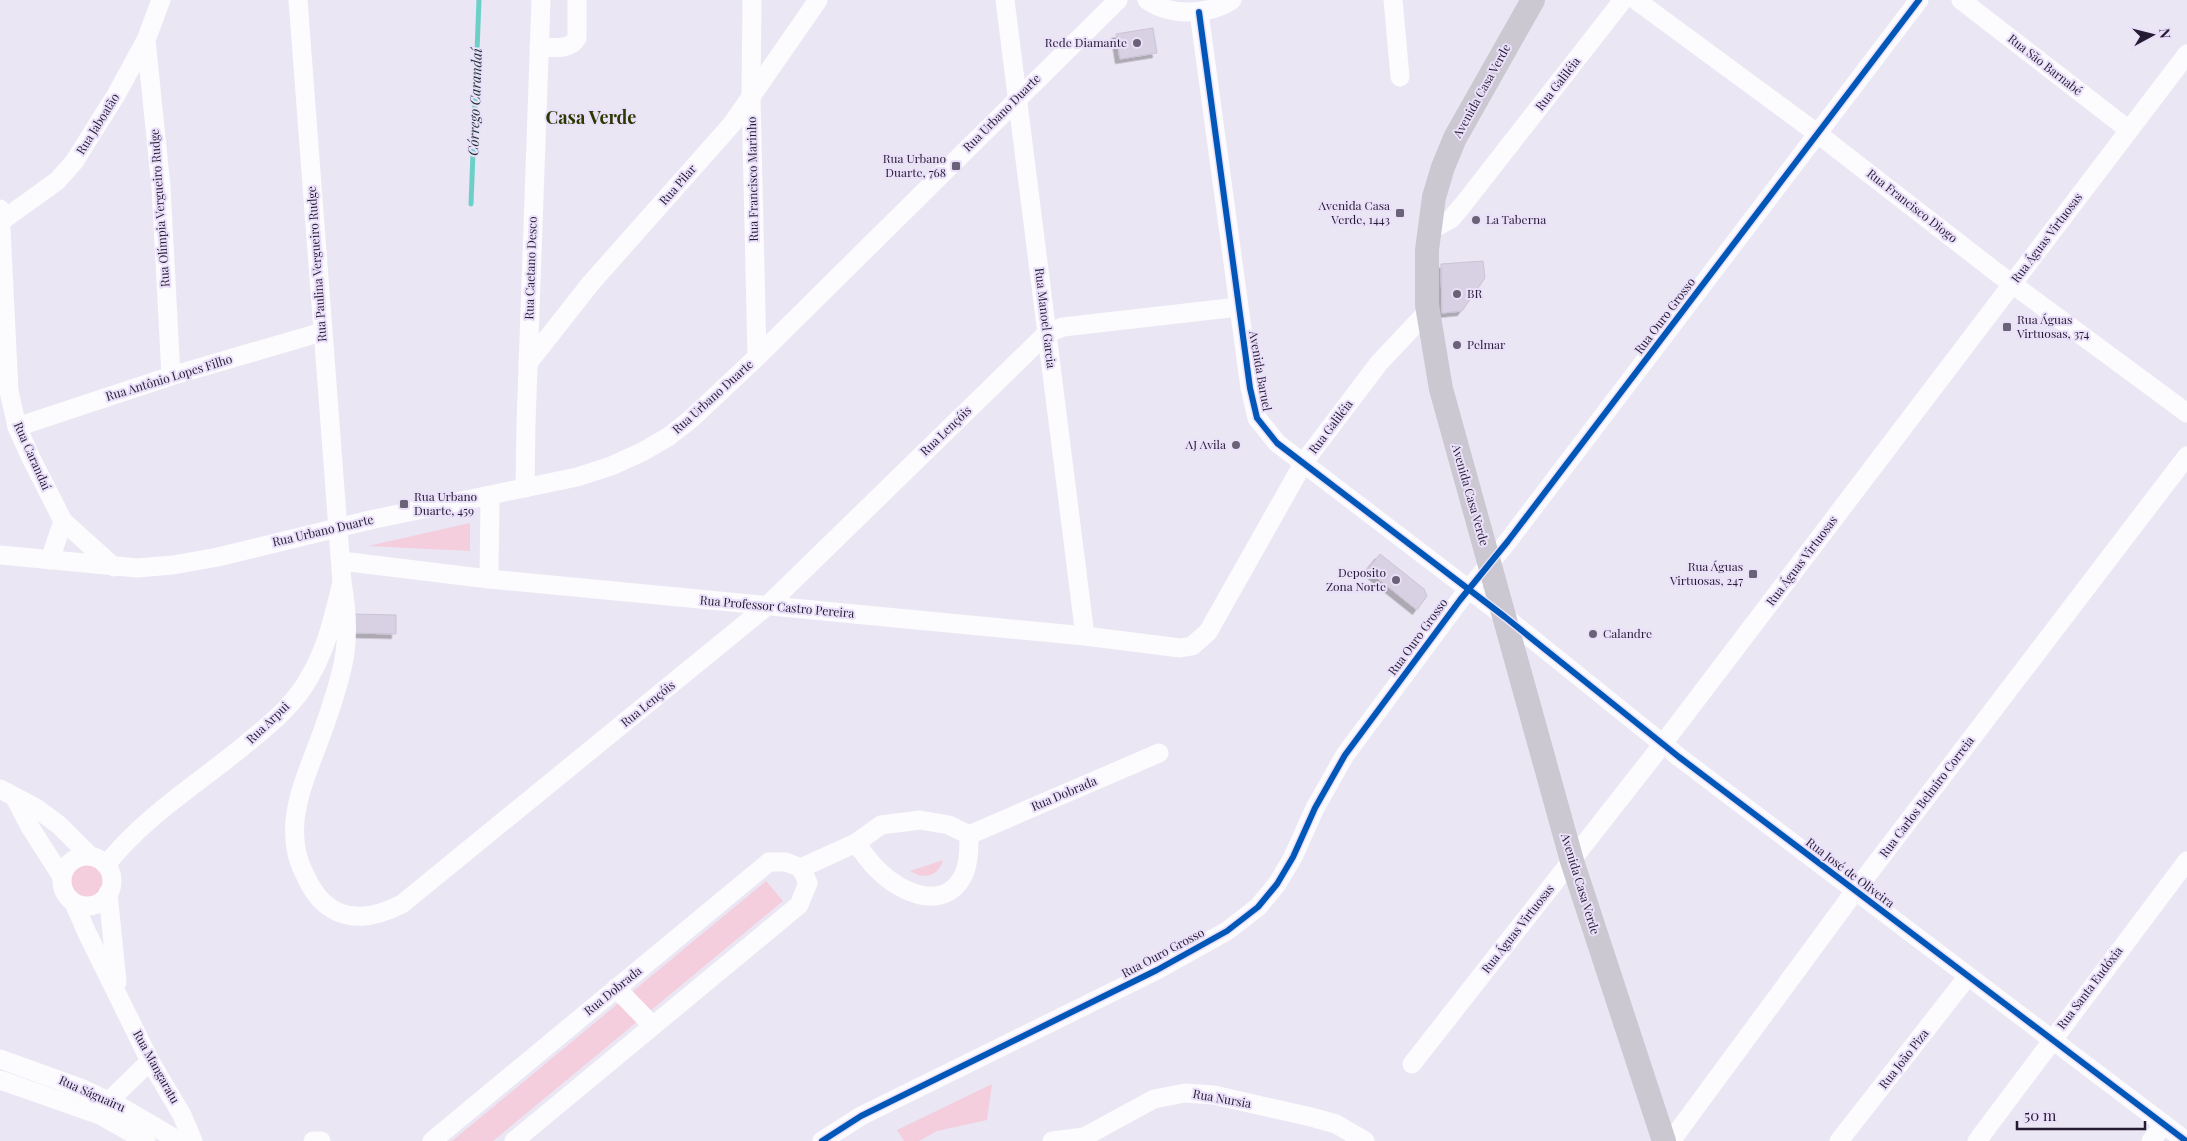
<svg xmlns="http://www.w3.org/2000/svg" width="2187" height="1141" font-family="'Playfair Display',serif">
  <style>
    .green { fill: #f4cedd }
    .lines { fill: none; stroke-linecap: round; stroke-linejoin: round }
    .stream { stroke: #6dd0c8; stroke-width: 5 }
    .building { fill: #d8d0e3; stroke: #cbc3d5; filter: url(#shadow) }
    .minor { stroke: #fcfbfd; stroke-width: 19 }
    .major { stroke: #cbc8d2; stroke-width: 24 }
    .cycleway-casing { stroke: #eae0fa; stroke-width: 9 }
    .cycleway { stroke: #0057b8; stroke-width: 6 }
    .poi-dot { fill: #6a6276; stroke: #eae0fa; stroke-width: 2 }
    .labels { text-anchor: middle; stroke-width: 4; stroke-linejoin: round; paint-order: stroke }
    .poi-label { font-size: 12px; fill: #251b32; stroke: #eae0fa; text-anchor: end }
    .street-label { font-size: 12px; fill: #251b32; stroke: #eae0fa }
    .water-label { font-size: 14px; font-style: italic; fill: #1d3431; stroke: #eae0fa }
    .district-label { font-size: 18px; font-weight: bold; fill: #2b3900; stroke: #eae0fa }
  </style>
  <defs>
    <filter id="shadow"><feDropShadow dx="-4.5" dy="4.5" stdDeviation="0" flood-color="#0004"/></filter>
  </defs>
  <rect width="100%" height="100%" fill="#ebe6f4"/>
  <!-- green -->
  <g class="green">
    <polygon points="470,523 470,551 368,546"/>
    <path d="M943 860C939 876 924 880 910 871Z"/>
    <circle cx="86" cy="882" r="17"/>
    <polygon points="766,881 783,901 493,1141 452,1141"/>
    <polygon points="992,1084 987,1120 937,1131 919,1141 904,1141 897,1130"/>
  </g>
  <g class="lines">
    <!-- stream -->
    <polyline class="stream" points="471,204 479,0"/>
  </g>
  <!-- building -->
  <g class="building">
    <polygon points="1153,28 1157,53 1120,59 1116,34"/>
    <polygon points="1483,261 1485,278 1462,311 1442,313 1441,264"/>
    <polygon points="1380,554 1424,589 1427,596 1417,610 1367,570"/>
    <polygon points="354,614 396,615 396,634 354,633"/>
  </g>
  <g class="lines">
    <!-- minor -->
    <g class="minor">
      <polyline points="752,0 751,96 757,357"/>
      <polyline points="1005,0 1085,636"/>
      <path d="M1147 0C1171 17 1209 15 1232 0"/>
      <polyline points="1393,0 1400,77"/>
      <polyline points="1636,0 1818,134 1996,272 2187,413"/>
      <polyline points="1961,0 2129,130"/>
      <polyline points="1199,12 1250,388 1257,418 1277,443 1505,617 1679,757 2186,1141"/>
      <polyline points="146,40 161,187 171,376"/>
      <path d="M539 47C552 47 570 51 577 38V0"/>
      <polyline points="0,209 9,391 17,427 31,458 63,521 114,567"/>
      <polyline points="0,222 57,181 74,162 116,95 146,40 161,0"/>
      <polyline points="1430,230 1451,219 1462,206 1623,0"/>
      <polyline points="528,363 591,283 732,124 818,0"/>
      <polyline points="17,427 171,376 322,332"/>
      <polyline points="525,488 526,424 541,0"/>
      <polyline points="0,555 137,568 173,565 218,557 370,520 577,477 611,466 642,452 668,437 691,419 757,357 1118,0"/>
      <polyline points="50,560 63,521"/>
      <polyline points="341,561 489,579 1085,636 1180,648 1192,646 1208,632 1304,462 1379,363 1427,312"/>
      <polyline points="489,579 490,496"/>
      <path d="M342 582C347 610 349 636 343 664 338 687 330 711 322 733 305 780 280 827 305 875 310 886 315 895 324 903 348 924 376 917 402 904L767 606 1047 333 1063 327 1238 307"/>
      <polyline points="0,789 36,808 59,825 90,856"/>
      <polyline points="15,798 30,827 62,877"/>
      <polyline points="969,835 1159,753"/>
      <path d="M856 843C863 852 869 862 878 870 899 892 944 913 963 876 969 864 969 848 969 835"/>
      <circle cx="87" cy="881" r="25"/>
      <path d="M106 865C146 814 204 780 252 739 273 722 296 702 309 678 327 648 334 615 342 582L298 0"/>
      <polyline points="801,868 856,843 881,825 920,820 949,825 969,835"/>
      <polyline points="108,893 117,982"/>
      <polyline points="74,903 87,933 150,1061 182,1115 193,1141"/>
      <polyline points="616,988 653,1026"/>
      <polyline points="0,1059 83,1089 121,1107 179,1141"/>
      <polyline points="1412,1064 1662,745 2187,54"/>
      <polyline points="0,1080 100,1115 146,1141"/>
      <polyline points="103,1111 109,1101 150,1061"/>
      <polyline points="313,1141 321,1141"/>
      <polyline points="432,1141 769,862 786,862 801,868 808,883 799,905 514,1141"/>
      <polyline points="822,1141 861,1116 1157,970 1227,931 1258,907 1277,884 1293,857 1315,808 1345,755 1460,600 1508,541 1919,0"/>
      <polyline points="1052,1141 1084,1137 1154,1099 1185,1093 1214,1095 1311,1117 1336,1124 1365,1141"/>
      <polyline points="1671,1141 1855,891 2187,456"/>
      <polyline points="1839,1141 1968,976"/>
      <polyline points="1977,1141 2187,861"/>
      <polyline points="2151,1141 2164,1124"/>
    </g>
    <!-- major -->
    <polyline class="major" points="1533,0 1455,138 1443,167 1434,197 1427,250 1427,305 1441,389 1572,861 1664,1141"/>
    <defs>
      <g id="cycleway">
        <polyline points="1199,12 1250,388 1257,418 1277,443 1505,617 1679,757 2186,1141"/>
        <polyline points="822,1141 861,1116 1157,970 1227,931 1258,907 1277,884 1293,857 1315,808 1345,755 1460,600 1508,541 1919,0"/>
      </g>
    </defs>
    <!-- cycleway casing -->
    <use href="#cycleway" class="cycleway-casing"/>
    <!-- cycleway -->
    <use href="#cycleway" class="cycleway"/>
  </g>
  <!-- markers -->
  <g class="poi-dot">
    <circle cx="1137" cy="43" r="5"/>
    <rect x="951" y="161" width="10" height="10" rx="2.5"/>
    <rect x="1395" y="208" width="10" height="10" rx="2.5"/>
    <circle cx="1476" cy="220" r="5"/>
    <circle cx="1457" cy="294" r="5"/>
    <rect x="2002" y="322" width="10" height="10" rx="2.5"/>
    <circle cx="1457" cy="345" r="5"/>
    <circle cx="1236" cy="445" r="5"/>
    <rect x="399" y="499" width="10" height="10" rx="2.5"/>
    <rect x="1748" y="569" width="10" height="10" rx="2.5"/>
    <circle cx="1396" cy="580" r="5"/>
    <circle cx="1593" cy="634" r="5"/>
  </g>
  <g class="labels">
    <!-- poi labels -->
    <g class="poi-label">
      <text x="1127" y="47">Rede Diamante</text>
      <text x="946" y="163">Rua Urbano<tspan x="946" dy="14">Duarte, 768</tspan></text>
      <text x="1390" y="210">Avenida Casa<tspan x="1390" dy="14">Verde, 1443</tspan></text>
      <text x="1486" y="224" text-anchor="start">La Taberna</text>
      <text x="1467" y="298" text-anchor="start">BR</text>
      <text x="2017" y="324" text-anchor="start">Rua Águas<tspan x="2017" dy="14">Virtuosas, 374</tspan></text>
      <text x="1467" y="349" text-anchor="start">Pelmar</text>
      <text x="1226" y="449">AJ Avila</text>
      <text x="414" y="501" text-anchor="start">Rua Urbano<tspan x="414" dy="14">Duarte, 459</tspan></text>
      <text x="1743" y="571">Rua Águas<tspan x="1743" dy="14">Virtuosas, 247</tspan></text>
      <text x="1386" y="577">Deposito<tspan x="1386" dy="14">Zona Norte</tspan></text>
      <text x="1603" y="638" text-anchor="start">Calandre</text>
    </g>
    <!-- street labels -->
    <g class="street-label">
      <text transform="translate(2045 65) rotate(38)" y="4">Rua São Barnabé</text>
      <text transform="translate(1558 84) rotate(-52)" y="4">Rua Galiléia</text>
      <text transform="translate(1482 91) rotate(-61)" y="4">Avenida Casa Verde</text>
      <text transform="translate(1002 113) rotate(-45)" y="4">Rua Urbano Duarte</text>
      <text transform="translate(98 124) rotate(-58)" y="4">Rua Jaboatão</text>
      <text transform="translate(753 179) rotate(-91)" y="4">Rua Francisco Marinho</text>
      <text transform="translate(678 185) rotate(-49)" y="4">Rua Pilar</text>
      <text transform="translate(1912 206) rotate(38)" y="4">Rua Francisco Diogo</text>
      <text transform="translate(160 208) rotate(-94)" y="4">Rua Olímpia Vergueiro Rudge</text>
      <text transform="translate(2047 238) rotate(-53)" y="4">Rua Águas Virtuosas</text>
      <text transform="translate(317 264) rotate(-94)" y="4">Rua Paulina Vergueiro Rudge</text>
      <text transform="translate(531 268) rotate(-88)" y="4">Rua Caetano Desco</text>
      <text transform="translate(1665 316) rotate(-53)" y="4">Rua Ouro Grosso</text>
      <text transform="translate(1045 318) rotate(83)" y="4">Rua Manoel Garcia</text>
      <text transform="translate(1260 371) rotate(80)" y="4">Avenida Baruel</text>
      <text transform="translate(169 378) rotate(-17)" y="4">Rua Antônio Lopes Filho</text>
      <text transform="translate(713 397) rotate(-42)" y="4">Rua Urbano Duarte</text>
      <text transform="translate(1331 427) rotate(-53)" y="4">Rua Galiléia</text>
      <text transform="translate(946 431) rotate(-44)" y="4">Rua Lençóis</text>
      <text transform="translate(32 456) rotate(66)" y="4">Rua Carandaí</text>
      <text transform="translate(1470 495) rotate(74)" y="4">Avenida Casa Verde</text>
      <text transform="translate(323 531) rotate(-13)" y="4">Rua Urbano Duarte</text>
      <text transform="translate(1802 561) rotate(-53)" y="4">Rua Águas Virtuosas</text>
      <text transform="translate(777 607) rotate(5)" y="4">Rua Professor Castro Pereira</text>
      <text transform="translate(1418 637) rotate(-54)" y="4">Rua Ouro Grosso</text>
      <text transform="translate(648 704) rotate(-39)" y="4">Rua Lençóis</text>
      <text transform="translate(268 723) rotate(-44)" y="4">Rua Arpui</text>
      <text transform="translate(1064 794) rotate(-23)" y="4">Rua Dobrada</text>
      <text transform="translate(1927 797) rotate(-53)" y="4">Rua Carlos Belmiro Correia</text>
      <text transform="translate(1850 873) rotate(37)" y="4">Rua José de Oliveira</text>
      <text transform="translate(1580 884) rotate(73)" y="4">Avenida Casa Verde</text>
      <text transform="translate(1518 929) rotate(-52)" y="4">Rua Águas Virtuosas</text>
      <text transform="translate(1163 953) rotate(-28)" y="4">Rua Ouro Grosso</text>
      <text transform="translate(2090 988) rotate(-53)" y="4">Rua Santa Eudóxia</text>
      <text transform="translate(613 991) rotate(-39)" y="4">Rua Dobrada</text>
      <text transform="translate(1904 1059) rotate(-52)" y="4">Rua João Piza</text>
      <text transform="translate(156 1067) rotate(61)" y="4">Rua Mangaratu</text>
      <text transform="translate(92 1094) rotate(24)" y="4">Rua Ságuairu</text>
      <text transform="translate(1222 1099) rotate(10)" y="4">Rua Nursia</text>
    </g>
    <!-- water labels -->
    <g class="water-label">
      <text transform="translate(475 102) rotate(-88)" y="5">Córrego Carandaí</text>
    </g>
    <!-- district labels -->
    <g class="district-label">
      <text x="591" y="124">Casa Verde</text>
    </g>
  </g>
  <!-- north arrow -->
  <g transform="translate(2152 35) rotate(83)" stroke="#eae0fa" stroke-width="4" paint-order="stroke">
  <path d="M0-4L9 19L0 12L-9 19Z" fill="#251b32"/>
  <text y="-8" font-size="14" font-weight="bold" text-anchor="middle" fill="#251b32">N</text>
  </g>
  <!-- scale -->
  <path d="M2017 1121v8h128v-8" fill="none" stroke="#251b32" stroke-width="2.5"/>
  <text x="2024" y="1121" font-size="15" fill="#251b32" stroke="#eae0fa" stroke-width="4" paint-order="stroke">50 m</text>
</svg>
